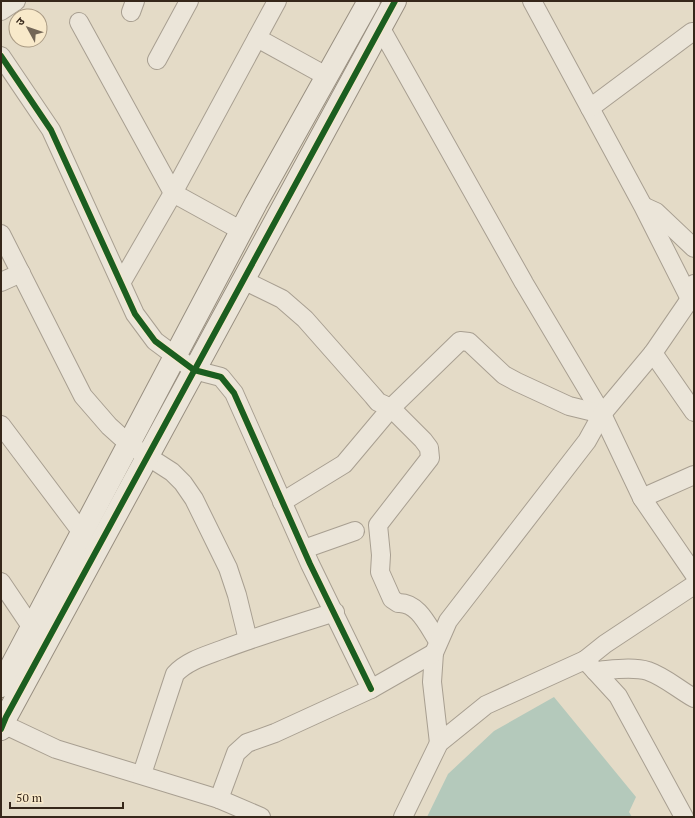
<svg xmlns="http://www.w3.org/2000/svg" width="695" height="818" font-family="'PT Serif','Noto Sans Devanagari',serif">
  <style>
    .water { fill: #b4c9bb }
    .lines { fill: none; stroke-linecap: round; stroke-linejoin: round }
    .street-casing { stroke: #a89f91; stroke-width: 20 }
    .secondary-casing { stroke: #988f81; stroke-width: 24 }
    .street { stroke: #ebe5d9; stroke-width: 18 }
    .secondary { stroke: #ebe5d9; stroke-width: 22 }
    .cycleway-casing { stroke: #f8e9ca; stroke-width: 8 }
    .cycleway { stroke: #1b5e20; stroke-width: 6 }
  </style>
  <rect width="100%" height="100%" fill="#e4dbc7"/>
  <!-- water -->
  <polygon class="water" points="554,697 636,797 629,812 632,817 427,817 448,774 494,731"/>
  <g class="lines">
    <defs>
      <g id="street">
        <polyline points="532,1 643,206 690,299"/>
        <polyline points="1,11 16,1"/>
        <polyline points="131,12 135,1"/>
        <polyline points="79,22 173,193 242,231"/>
        <polyline points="380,27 524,283 602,414 642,498 694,574"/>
        <polyline points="257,38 328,77"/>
        <polyline points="1,56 51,130 135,314 155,341 194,370 221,377 234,393 310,564 371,689"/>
        <polyline points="157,60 189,1"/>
        <polyline points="590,108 692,32"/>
        <polyline points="645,207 656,212 694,248"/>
        <polyline points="1,234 83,396 109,426 130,445 172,472 183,483 194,499 228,568 237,595 248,640"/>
        <path d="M243 280 282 299 305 319 373 396 378 402 391 408 423 440 429 448 430 458 378 525 381 555 380 572 392 599 398 603C418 602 428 626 438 641"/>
        <polyline points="1,282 21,273"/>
        <polyline points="121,283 173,193 277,1"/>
        <polyline points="653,353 694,412"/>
        <polyline points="1,425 83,534"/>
        <polyline points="642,498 694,475"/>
        <polyline points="282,502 344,464 391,408 460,341 469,342 504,375 517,382 569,406 602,414"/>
        <polyline points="304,549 355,531"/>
        <polyline points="1,582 32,628"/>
        <polyline points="585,660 605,644 694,585"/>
        <path d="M595 671C611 670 632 666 648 671 665 677 678 689 694 698"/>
        <polyline points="3,724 56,749 219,799 261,817"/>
        <polyline points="439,743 432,682 434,653 448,621 587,441 602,414 653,353 690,299 694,284"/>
        <path d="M142 774 175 674C187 661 205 656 221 650 258 636 297 624 335 612"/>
        <polyline points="219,799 236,753 247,743 275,733 371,689 434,653"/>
        <polyline points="403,817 439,743 486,705 585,660 618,696 684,817"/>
      </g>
      <g id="secondary">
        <polyline points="1,686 256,203 369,1"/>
        <polyline points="1,729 6,717 395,1"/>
      </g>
    </defs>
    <!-- street casing -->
    <use href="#street" class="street-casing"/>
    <!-- secondary casing -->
    <use href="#secondary" class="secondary-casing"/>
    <!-- street -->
    <use href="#street" class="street"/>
    <!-- secondary -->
    <use href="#secondary" class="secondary"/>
    <defs>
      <g id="cycleway">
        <polyline points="1,56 51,130 135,314 155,341 194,370 221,377 234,393 310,564 371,689"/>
        <polyline points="1,729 6,717 395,1"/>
      </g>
    </defs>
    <!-- cycleway casing -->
    <use href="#cycleway" class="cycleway-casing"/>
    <!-- cycleway -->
    <use href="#cycleway" class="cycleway"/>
  </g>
  <!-- border -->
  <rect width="695" height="818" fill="none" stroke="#36271a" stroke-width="4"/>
  <!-- north arrow -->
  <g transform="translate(28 28) rotate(310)"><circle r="19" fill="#f8e9ca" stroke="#aa9b84"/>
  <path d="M0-3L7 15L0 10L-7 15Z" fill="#736657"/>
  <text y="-6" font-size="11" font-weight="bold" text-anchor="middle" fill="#36271a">उ</text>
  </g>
  <!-- scale -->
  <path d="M10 802v6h113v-6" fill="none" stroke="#36271a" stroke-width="2"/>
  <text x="16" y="802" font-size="12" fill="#36271a" stroke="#f8e9ca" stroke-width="3" paint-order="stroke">50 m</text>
</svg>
